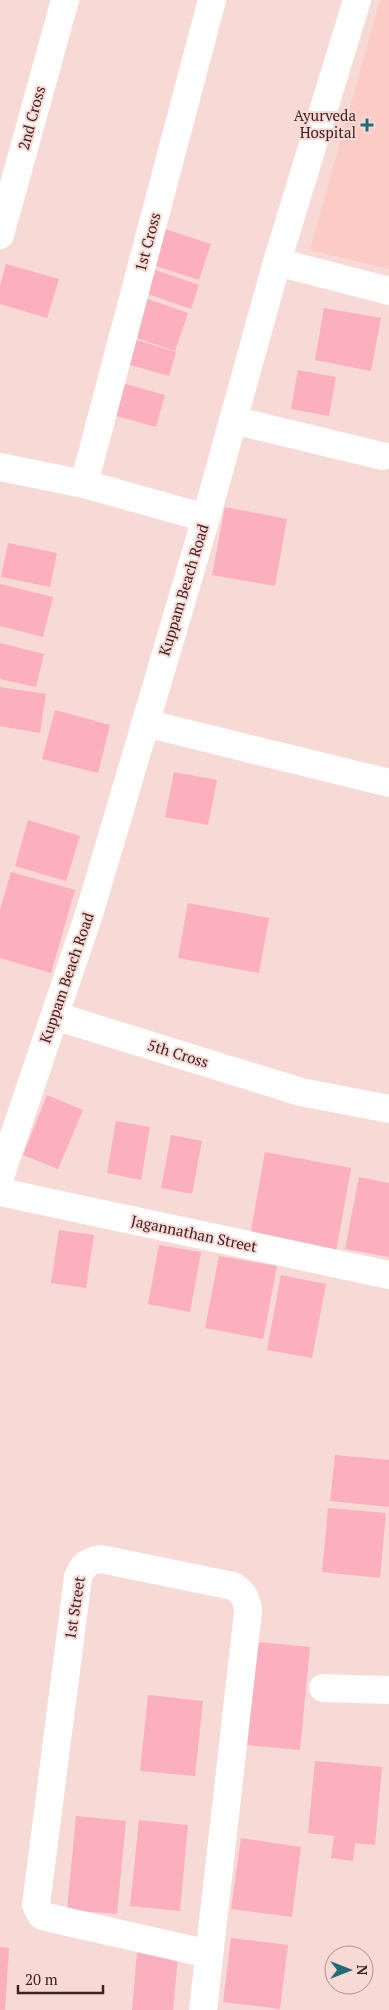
<svg xmlns="http://www.w3.org/2000/svg" width="389" height="2010" font-family="'PT Serif',serif">
  <style>
    .built { fill: #fdcbc6 }
    .building { fill: #fbafbf }
    .lines { fill: none; stroke-linecap: round; stroke-linejoin: round }
    .minor { stroke: #fff; stroke-width: 28 }
    .tertiary { stroke: #fff; stroke-width: 28 }
    .poi-dot { fill: #226d75; stroke: #f7d9d6; stroke-width: 2 }
    .labels { text-anchor: middle; stroke-width: 4; stroke-linejoin: round; paint-order: stroke }
    .poi-label { font-size: 15px; fill: #3e2220; stroke: #f7d9d6; text-anchor: end }
    .street-label { font-size: 15px; fill: #3e2220; stroke: #f7d9d6 }
  </style>
  <rect width="100%" height="100%" fill="#f7d9d6"/>
  <!-- built -->
  <polygon class="built" points="380,0 389,0 389,269 310,250"/>
  <!-- building -->
  <g class="building">
    <polygon points="165,229 211,244 199,280 153,265"/>
    <polygon points="6,264 59,279 47,318 0,304 0,286"/>
    <polygon points="150,268 199,285 191,309 142,292"/>
    <polygon points="145,298 188,313 175,351 131,336"/>
    <polygon points="324,308 381,318 371,371 315,360"/>
    <polygon points="134,339 176,352 169,376 127,364"/>
    <polygon points="298,370 336,377 329,416 291,409"/>
    <polygon points="122,383 165,395 156,427 113,415"/>
    <polygon points="225,507 287,519 275,586 212,575"/>
    <polygon points="8,543 57,553 50,587 1,577"/>
    <polygon points="0,584 53,597 43,637 0,626"/>
    <polygon points="0,643 44,654 36,687 0,679"/>
    <polygon points="0,687 46,694 40,733 0,726"/>
    <polygon points="55,710 110,725 98,773 42,759"/>
    <polygon points="174,772 217,780 208,825 165,817"/>
    <polygon points="28,820 80,836 66,881 15,866"/>
    <polygon points="11,872 75,890 51,973 0,958 0,910"/>
    <polygon points="188,903 269,918 259,973 178,958"/>
    <polygon points="47,1095 83,1110 58,1169 23,1155"/>
    <polygon points="116,1121 150,1127 141,1180 107,1173"/>
    <polygon points="171,1135 202,1141 192,1194 161,1188"/>
    <polygon points="265,1152 351,1168 336,1252 250,1236"/>
    <polygon points="359,1177 389,1183 389,1257 345,1249"/>
    <polygon points="59,1230 94,1235 86,1288 51,1283"/>
    <polygon points="159,1245 201,1252 190,1312 148,1304"/>
    <polygon points="219,1256 277,1266 263,1339 205,1328"/>
    <polygon points="281,1275 326,1284 312,1358 267,1350"/>
    <polygon points="335,1455 389,1460 389,1507 330,1501"/>
    <polygon points="328,1508 386,1513 380,1578 322,1572"/>
    <polygon points="257,1642 310,1647 300,1750 247,1745"/>
    <polygon points="148,1695 203,1701 195,1776 140,1771"/>
    <polygon points="315,1761 382,1767 375,1845 355,1843 353,1861 331,1858 334,1836 308,1833"/>
    <polygon points="76,1816 126,1821 117,1914 67,1910"/>
    <polygon points="139,1820 188,1825 180,1911 130,1906"/>
    <polygon points="241,1838 301,1847 292,1917 231,1909"/>
    <polygon points="231,1938 288,1945 280,2009 223,2002"/>
    <polygon points="0,1947 9,1948 5,2010 0,2010"/>
    <polygon points="137,1952 178,1956 173,2010 132,2010"/>
  </g>
  <g class="lines">
    <!-- minor -->
    <g class="minor">
      <polyline points="0,235 65,0"/>
      <polyline points="277,262 389,291"/>
      <polyline points="233,420 382,456"/>
      <polyline points="0,467 84,484 206,518"/>
      <polyline points="84,484 212,0"/>
      <polyline points="145,723 389,783"/>
      <polyline points="55,1016 301,1092 389,1109"/>
      <polyline points="0,1192 389,1275"/>
      <polyline points="323,1688 389,1690"/>
      <path d="M203 2010 248 1612C247 1599 244 1593 233 1586L101 1559C88 1561 83 1565 78 1577L36 1905 41 1915 46 1917 209 1954"/>
    </g>
    <!-- tertiary -->
    <polyline class="tertiary" points="0,1177 90,911 206,518 277,262 357,0"/>
  </g>
  <!-- markers -->
  <path class="poi-dot" d="M364.5 117.5h5v5h5v5h-5v5h-5v-5h-5v-5h5z"/>
  <g class="labels">
    <!-- poi labels -->
    <g class="poi-label">
      <text x="356" y="121">Ayurveda<tspan x="356" dy="17">Hospital</tspan></text>
    </g>
    <!-- street labels -->
    <g class="street-label">
      <text transform="translate(32 118) rotate(-75)" y="5">2nd Cross</text>
      <text transform="translate(148 242) rotate(-75)" y="5">1st Cross</text>
      <text transform="translate(184 590) rotate(-73)" y="5">Kuppam Beach Road</text>
      <text transform="translate(67 978) rotate(-71)" y="5">Kuppam Beach Road</text>
      <text transform="translate(178 1054) rotate(17)" y="5">5th Cross</text>
      <text transform="translate(194 1234) rotate(12)" y="5">Jagannathan Street</text>
      <text transform="translate(75 1608) rotate(-81)" y="5">1st Street</text>
    </g>
  </g>
  <!-- north arrow -->
  <g transform="translate(349 1970) rotate(90)"><circle r="24" fill="#f7d9d6" stroke="#ad908d"/>
  <path d="M0-4L9 19L0 12L-9 19Z" fill="#226d75"/>
  <text y="-8" font-size="14" font-weight="bold" text-anchor="middle" fill="#3e2220">N</text>
  </g>
  <!-- scale -->
  <path d="M18 1985v8h85v-8" fill="none" stroke="#3e2220" stroke-width="2.5"/>
  <text x="25" y="1985" font-size="15" fill="#3e2220" stroke="#f7d9d6" stroke-width="4" paint-order="stroke">20 m</text>
</svg>
